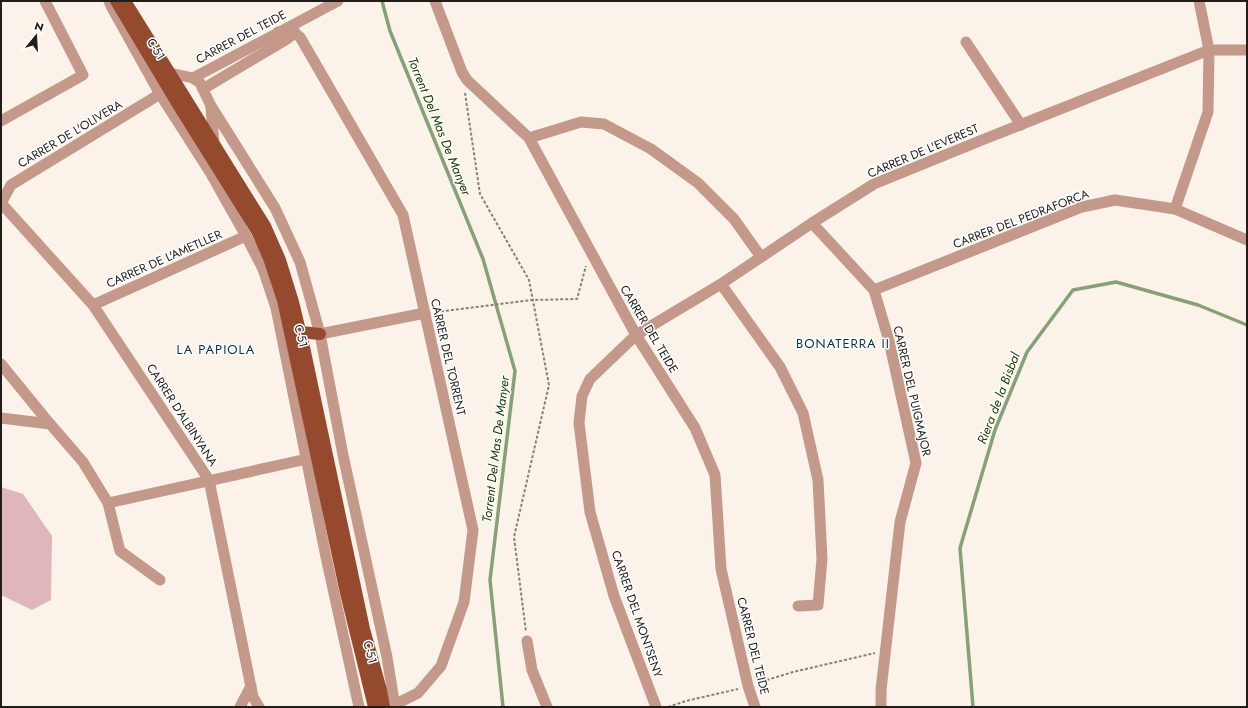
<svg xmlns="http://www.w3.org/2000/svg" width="1248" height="708" font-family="Jost,sans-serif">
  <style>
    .green { fill: #deb6bb }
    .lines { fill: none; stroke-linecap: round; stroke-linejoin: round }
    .stream { stroke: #85a177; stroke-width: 3.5 }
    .path { stroke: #86817b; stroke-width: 2; stroke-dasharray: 3 2; stroke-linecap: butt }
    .minor { stroke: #c49989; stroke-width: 11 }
    .major { stroke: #954a2d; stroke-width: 12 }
    .labels { text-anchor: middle; stroke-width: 3; stroke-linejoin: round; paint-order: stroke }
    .street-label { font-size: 12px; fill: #201d1a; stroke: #fff }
    .water-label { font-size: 13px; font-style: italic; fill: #1c4000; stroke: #fff }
    .neighbourhood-label { font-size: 13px; letter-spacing: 1px; fill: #013548; stroke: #fff }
  </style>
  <rect width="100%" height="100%" fill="#fbf3e9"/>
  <!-- green -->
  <polygon class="green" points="1,487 23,494 52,536 51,600 32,610 1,595"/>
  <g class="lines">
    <!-- stream -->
    <g class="stream">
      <polyline points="382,1 390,31 483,259 515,371 490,580 503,707"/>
      <polyline points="973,707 960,548 995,430 1027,352 1073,290 1116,282 1198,305 1247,325"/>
    </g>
    <!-- path -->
    <g class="path">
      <polyline points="465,93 480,194 529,280 549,385 514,537 526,632"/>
      <polyline points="436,312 532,300 577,299 586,266"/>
      <polyline points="757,683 793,672 875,653"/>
      <polyline points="668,707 686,701 738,689"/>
    </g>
    <!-- minor -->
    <g class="minor">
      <polyline points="109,1 111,6 160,94 210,172 246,236 263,269 276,308 326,557 359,707"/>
      <polyline points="435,1 462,72 467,80 529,138 636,335 695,428 715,475 721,569 748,686 755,707"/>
      <polyline points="278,32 294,33 300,37 403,215 473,530 464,602 441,666 418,693 394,705"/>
      <polyline points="966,42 1021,125"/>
      <polyline points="170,73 193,78 200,83 211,106 275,208 300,262 320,334 343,455 387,657 395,707"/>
      <polyline points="193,78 338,1"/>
      <polyline points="203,89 287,39 295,32"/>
      <polyline points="211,108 214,143"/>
      <polyline points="1,121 83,75 45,1"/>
      <polyline points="529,138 581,122 604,124 651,149 698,183 734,219 761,257"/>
      <polyline points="1,203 93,305 209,480 253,697 259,707"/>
      <polyline points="1,203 11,185 160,94"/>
      <polyline points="1175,209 1208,112 1209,50 1199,1"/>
      <polyline points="812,223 874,290 889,341 916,463 900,522 881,690 881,707"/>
      <polyline points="721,284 780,367 803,413 818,480 822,559 818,605 798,606"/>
      <polyline points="874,290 1082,207 1115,200 1175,209 1247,240"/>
      <polyline points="93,305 246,236"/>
      <polyline points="320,334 425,313"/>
      <polyline points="1,364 45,418 83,462 108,503 120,551 160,580"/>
      <polyline points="1,418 50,424"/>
      <polyline points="108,503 307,459"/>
      <polyline points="527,641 532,670 547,707"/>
      <polyline points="240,707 251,686"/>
      <polyline points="656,707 614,596 590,512 579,423 582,396 590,379 636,335 721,284 812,223 874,184 982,140 1209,50 1247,50"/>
    </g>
    <!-- major -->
    <g class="major">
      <polyline points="116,1 177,103 257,231 269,258 283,300 346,593 374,707"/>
      <polyline points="125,1 265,226 280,260 293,302 305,352 364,629 381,690 384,707"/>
      <polyline points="296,327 301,332 320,334"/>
    </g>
  </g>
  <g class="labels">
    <!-- street labels -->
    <g class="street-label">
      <text transform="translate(241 37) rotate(-28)" y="4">CARRER DEL TEIDE</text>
      <text transform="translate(156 49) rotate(58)" y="4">C-51</text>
      <text transform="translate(70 134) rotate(-31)" y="4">CARRER DE L'OLIVERA</text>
      <text transform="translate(923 151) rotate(-23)" y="4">CARRER DE L'EVEREST</text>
      <text transform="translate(1021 219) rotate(-21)" y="4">CARRER DEL PEDRAFORCA</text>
      <text transform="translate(164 259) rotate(-24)" y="4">CARRER DE L'AMETLLER</text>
      <text transform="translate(649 329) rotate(59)" y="4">CARRER DEL TEIDE</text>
      <text transform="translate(301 336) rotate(76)" y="4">C-51</text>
      <text transform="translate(448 357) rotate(77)" y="4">CARRER DEL TORRENT</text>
      <text transform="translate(912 391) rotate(77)" y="4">CARRER DEL PUIGMAJOR</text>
      <text transform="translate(182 415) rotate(57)" y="4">CARRER D'ALBINYANA</text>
      <text transform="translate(637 614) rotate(71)" y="4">CARRER DEL MONTSENY</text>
      <text transform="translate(753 646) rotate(76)" y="4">CARRER DEL TEIDE</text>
      <text transform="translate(370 652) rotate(75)" y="4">C-51</text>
    </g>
    <!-- water labels -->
    <g class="water-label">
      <text transform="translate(440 126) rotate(68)" y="5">Torrent Del Mas De Manyer</text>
      <text transform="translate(998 398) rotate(-69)" y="5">Riera de la Bisbal</text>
      <text transform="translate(495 449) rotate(-83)" y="5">Torrent Del Mas De Manyer</text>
    </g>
    <!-- neighbourhood labels -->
    <g class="neighbourhood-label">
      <text x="843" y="348">BONATERRA II</text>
      <text x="216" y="354">LA PAPIOLA</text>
    </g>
  </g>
  <!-- border -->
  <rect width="1248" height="708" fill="none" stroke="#201d1a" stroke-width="4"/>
  <!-- north arrow -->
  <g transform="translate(36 36) rotate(18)" stroke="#ffffff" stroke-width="3" paint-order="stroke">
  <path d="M0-3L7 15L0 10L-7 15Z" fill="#201d1a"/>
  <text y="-6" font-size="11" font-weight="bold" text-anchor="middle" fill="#201d1a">N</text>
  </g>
</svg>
